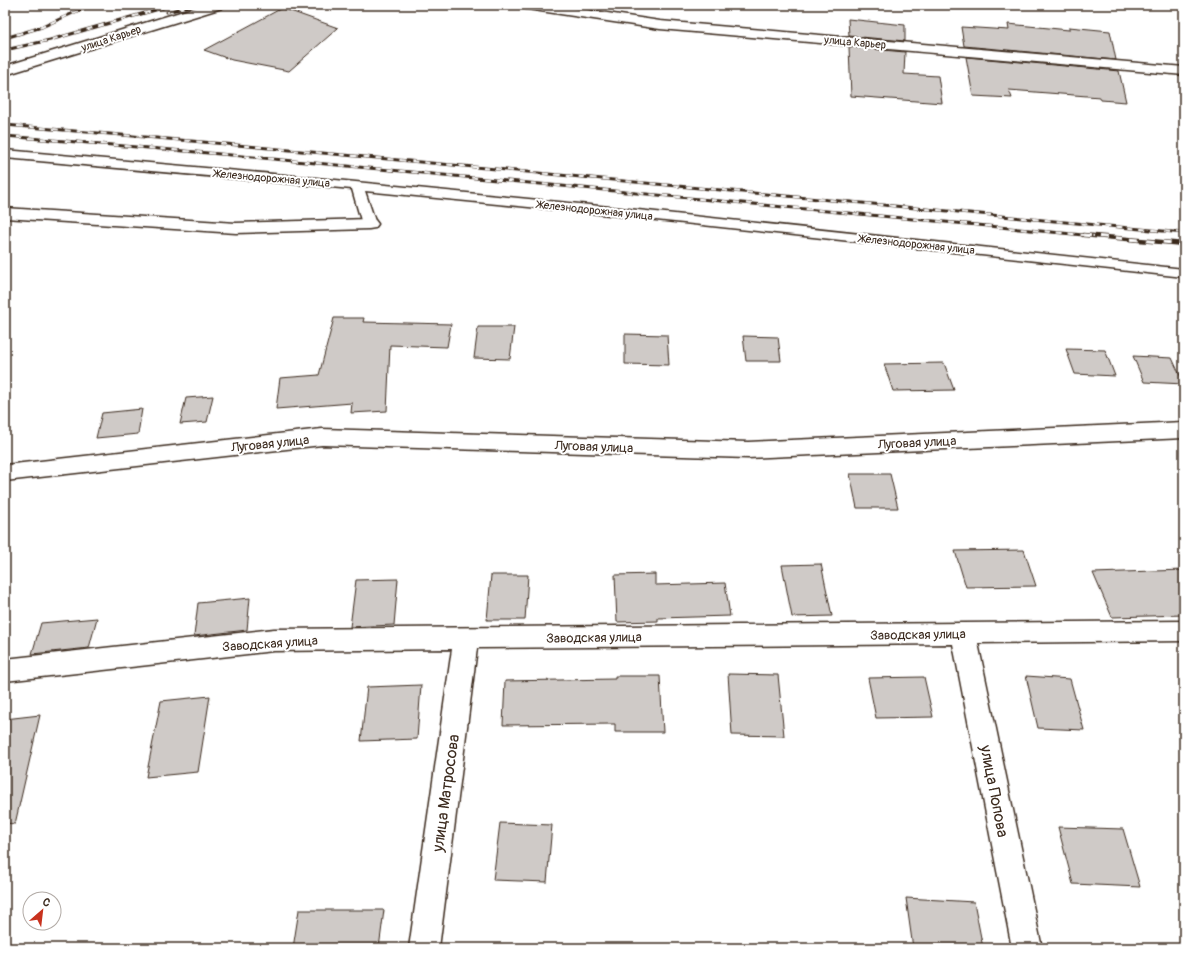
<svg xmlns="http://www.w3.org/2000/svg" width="1189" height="953" font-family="Pangolin,sans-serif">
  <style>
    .building { fill: #cfcac7; stroke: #3b2a1e }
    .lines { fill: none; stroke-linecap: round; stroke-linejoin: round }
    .service-casing { stroke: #3b2a1e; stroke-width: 3 }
    .minor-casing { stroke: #3b2a1e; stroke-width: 3 }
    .service { fill: #fff; fill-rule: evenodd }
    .minor { fill: #fff; fill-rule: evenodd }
    .rail-far1-casing { stroke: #3b2a1e; stroke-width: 3 }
    .rail-casing { stroke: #3b2a1e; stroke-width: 4.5 }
    .rail-far1 { stroke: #fff; stroke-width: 2; stroke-dasharray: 6; stroke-linecap: butt }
    .rail { stroke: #fff; stroke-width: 3; stroke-dasharray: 8; stroke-linecap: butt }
    .labels { text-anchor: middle; stroke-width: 4; stroke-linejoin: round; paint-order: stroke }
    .far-street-label { font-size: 11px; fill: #3b2a1e; stroke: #fff }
    .street-label { font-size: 13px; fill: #3b2a1e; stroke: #fff }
    .near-street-label { font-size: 16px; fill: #3b2a1e; stroke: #fff }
  </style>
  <rect width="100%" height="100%" fill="#fff"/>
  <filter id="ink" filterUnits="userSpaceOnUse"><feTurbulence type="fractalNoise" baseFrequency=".025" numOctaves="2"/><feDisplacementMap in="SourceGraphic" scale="8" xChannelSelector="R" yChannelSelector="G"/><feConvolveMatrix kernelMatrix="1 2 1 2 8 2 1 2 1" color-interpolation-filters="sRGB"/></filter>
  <g filter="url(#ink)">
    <!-- building -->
    <g class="building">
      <polygon points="282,8 338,28 289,71 232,60 204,50"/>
      <polygon points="848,19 905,25 905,41 849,36"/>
      <polygon points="1008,24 1069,30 1069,27 1110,31 1116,60 964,46 961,27 1009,30"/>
      <polygon points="849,47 905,52 904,74 938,76 942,103 851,96"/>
      <polygon points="966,57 1119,71 1126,102 1101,100 1100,97 1009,90 1012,98 973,96"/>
      <polygon points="334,318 364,318 363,322 451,324 447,347 390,345 387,411 351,413 352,403 276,409 280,378 319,375"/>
      <polygon points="478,327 514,327 510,359 474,358"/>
      <polygon points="625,334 667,335 669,365 625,364"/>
      <polygon points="743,336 778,337 781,361 746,361"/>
      <polygon points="1066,349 1105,350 1115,376 1075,374"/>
      <polygon points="1133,356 1172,358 1184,384 1144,382"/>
      <polygon points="944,363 954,390 893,391 884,364"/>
      <polygon points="213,396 207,422 180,424 186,398"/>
      <polygon points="142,409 138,434 96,438 102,413"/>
      <polygon points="850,474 890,474 898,508 857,508"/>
      <polygon points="1024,550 1036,586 966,587 955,551"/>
      <polygon points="821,564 832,616 792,617 782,565"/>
      <polygon points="1184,570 1184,615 1112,617 1093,573"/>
      <polygon points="655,574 655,585 725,583 730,616 658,618 658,621 617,622 615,575"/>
      <polygon points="491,575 528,575 525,620 487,620"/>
      <polygon points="398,579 394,625 350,627 356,580"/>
      <polygon points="250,598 247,630 194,636 198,603"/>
      <polygon points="97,618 89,648 32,654 41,623"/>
      <polygon points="728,674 778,675 784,736 732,735"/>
      <polygon points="615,676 660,676 663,732 615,732 615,724 503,725 505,681 615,679"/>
      <polygon points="1026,676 1070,679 1084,730 1038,728"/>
      <polygon points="924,677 933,717 876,718 868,678"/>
      <polygon points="421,685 417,739 361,741 367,687"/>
      <polygon points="210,696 198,772 146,777 161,701"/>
      <polygon points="40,715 15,824 5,823 5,719"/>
      <polygon points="500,823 552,825 547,882 493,880"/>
      <polygon points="1058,827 1123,829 1140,887 1073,884"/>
      <polygon points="906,898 974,902 983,948 913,948"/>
      <polygon points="299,910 384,910 379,948 293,948"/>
    </g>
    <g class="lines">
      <defs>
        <polygon id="service" points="5,150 295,176 610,207 1184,269 1184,277 610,215 365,191 376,224 374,227 364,227 362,224 352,189 5,158"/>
        <g id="minor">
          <polygon points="203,5 224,5 222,8 5,75 5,66"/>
          <polygon points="520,5 554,5 660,21 1184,67 1184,75 660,29 527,9 522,8"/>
          <polygon points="5,208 236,223 369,219 375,220 378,224 375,228 369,229 236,233 5,218"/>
          <polygon points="1184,422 1184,438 748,458 322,445 5,481 5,465 322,429 748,442"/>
          <polygon points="1184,621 1184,641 978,643 1042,948 1012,948 953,644 477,648 439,948 409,948 452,649 274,651 5,681 5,659 274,629"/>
        </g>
      </defs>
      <!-- service casing -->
      <use href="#service" class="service-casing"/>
      <!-- minor casing -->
      <use href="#minor" class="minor-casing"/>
      <!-- service -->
      <use href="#service" class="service"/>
      <!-- minor -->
      <use href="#minor" class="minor"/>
      <defs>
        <g id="rail-far1">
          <polyline points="167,12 193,5"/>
          <polyline points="5,38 42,27 91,5"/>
          <polyline points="5,50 50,40 173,5"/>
          <polyline points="5,125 226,144 1184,233"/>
          <polyline points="5,136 220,154 1094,236"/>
        </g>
        <polyline id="rail" points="1083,235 1184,244"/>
      </defs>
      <!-- rail-far1 casing -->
      <use href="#rail-far1" class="rail-far1-casing"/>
      <!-- rail casing -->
      <use href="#rail" class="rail-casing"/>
      <!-- rail-far1 -->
      <use href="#rail-far1" class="rail-far1"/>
      <!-- rail -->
      <use href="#rail" class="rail"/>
    </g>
  </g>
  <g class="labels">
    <!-- far-street labels -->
    <g class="far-street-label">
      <text transform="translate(111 38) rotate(-18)" y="4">улица Карьер</text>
      <text transform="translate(855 42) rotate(5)" y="4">улица Карьер</text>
      <text transform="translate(272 178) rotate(5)" y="4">Железнодорожная улица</text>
      <text transform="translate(595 210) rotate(6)" y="4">Железнодорожная улица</text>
      <text transform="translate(917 244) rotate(6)" y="4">Железнодорожная улица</text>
    </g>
    <!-- street labels -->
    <g class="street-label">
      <text transform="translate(917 442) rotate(-3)" y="5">Луговая улица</text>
      <text transform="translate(270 443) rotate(-6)" y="5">Луговая улица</text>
      <text transform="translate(594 446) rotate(2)" y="5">Луговая улица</text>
      <text transform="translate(918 634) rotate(-1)" y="5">Заводская улица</text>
      <text transform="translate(594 637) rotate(-1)" y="5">Заводская улица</text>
      <text transform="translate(270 643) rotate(-4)" y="5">Заводская улица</text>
    </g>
    <!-- near-street labels -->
    <g class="near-street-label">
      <text transform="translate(995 791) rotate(79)" y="6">улица Попова</text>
      <text transform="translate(445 793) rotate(-82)" y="6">улица Матросова</text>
    </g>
  </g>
  <!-- margin -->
  <rect width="1189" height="953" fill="none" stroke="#fff" stroke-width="20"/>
  <rect x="10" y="10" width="1169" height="933" fill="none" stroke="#3b2a1e" stroke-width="1.5" filter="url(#ink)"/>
  <!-- north arrow -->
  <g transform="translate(42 911) rotate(28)"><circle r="19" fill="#ffffff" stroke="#b1aaa5"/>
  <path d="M0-3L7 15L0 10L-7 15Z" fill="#c8321e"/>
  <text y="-6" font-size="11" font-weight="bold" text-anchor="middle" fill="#3b2a1e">С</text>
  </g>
</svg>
